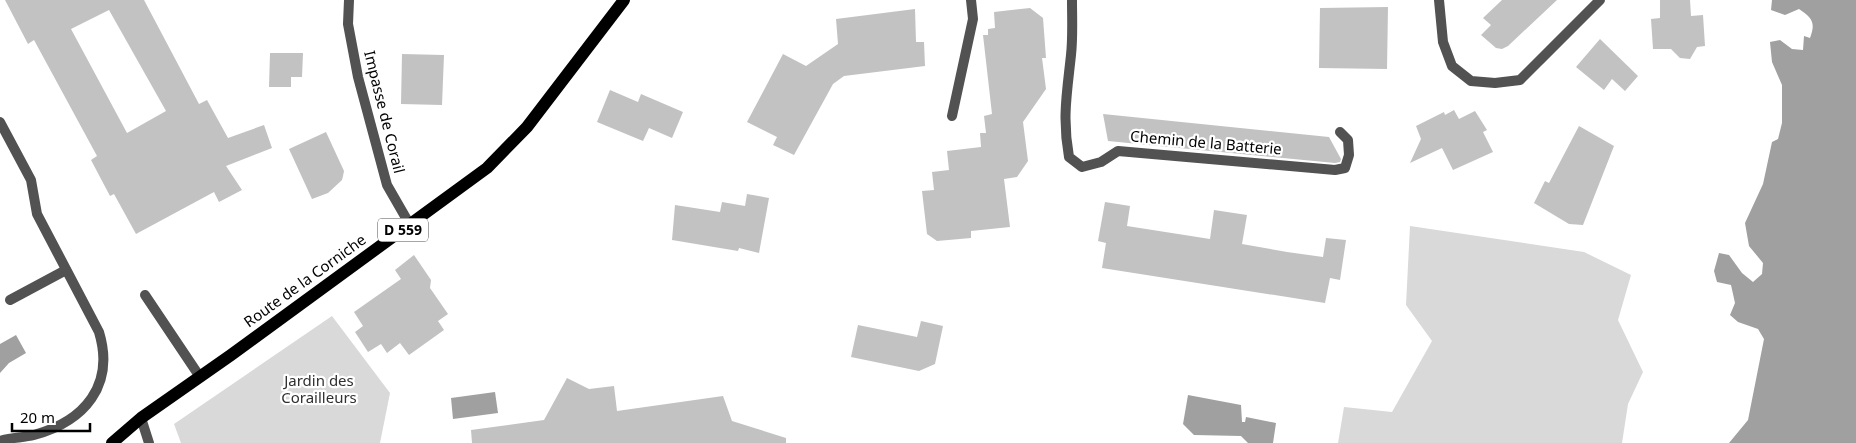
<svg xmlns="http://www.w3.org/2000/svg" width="1856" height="443" font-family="'Noto Sans',sans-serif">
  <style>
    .green { fill: #d9d9d9 }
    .water { fill: #a0a0a0 }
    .building { fill: #c2c2c2; fill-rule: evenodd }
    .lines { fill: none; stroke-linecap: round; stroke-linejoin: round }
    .service { stroke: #525252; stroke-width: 10 }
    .minor { stroke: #525252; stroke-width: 10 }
    .primary { stroke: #000; stroke-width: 12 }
    .labels { text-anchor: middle; stroke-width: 4.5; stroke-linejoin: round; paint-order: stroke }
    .shield { fill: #fff; stroke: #4c4c4c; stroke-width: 1 }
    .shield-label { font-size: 14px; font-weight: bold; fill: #000 }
    .street-label { font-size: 15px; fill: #000; stroke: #fff }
    .park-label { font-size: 15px; fill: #303030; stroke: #fff }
  </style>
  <rect width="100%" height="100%" fill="#fff"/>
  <!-- green -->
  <g class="green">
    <polygon points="1410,226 1584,252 1631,275 1618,320 1643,372 1628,404 1622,443 1338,443 1344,407 1392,412 1432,341 1406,305"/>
    <polygon points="332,316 390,393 380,443 181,443 174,424"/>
  </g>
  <!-- water -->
  <g class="water">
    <path d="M1772 0H1856V443H1729L1748 420 1764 339 1758 329 1738 322 1730 315 1735 303 1731 285 1717 282 1714 271 1719 253 1729 255 1742 273 1753 282 1762 274 1763 263 1749 246 1745 223 1763 184 1772 142 1778 139 1782 123V85L1772 62 1770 42 1780 40 1792 49 1803 50 1804 36 1810 38C1816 22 1812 18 1799 9L1785 15 1771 10Z"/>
    <polygon points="16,335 26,353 9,363 0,373 0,344"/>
    <polygon points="495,392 498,413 453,419 451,398"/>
    <polygon points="1188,395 1241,405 1242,422 1245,422 1246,417 1276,423 1273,443 1248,443 1241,436 1194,435 1183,424"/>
  </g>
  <!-- building -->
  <g class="building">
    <path d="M5 0H144L199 104 207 100 228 138 264 125 272 148 226 166 242 190 219 202 214 192 136 234 114 194 110 196 91 160 97 156 34 40 28 44ZM109 10 166 111 127 133 71 29Z"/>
    <polygon points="1502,0 1557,0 1508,46 1502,49 1496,48 1481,35 1491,25 1483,18"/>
    <polygon points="1660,0 1690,0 1691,16 1703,15 1705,46 1697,47 1690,59 1680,58 1671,49 1653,49 1651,19 1660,18"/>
    <polygon points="1388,7 1387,69 1319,68 1320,8"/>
    <polygon points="1030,8 1043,18 1046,58 1042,58 1046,89 1023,122 1028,161 1017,177 1004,179 1010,227 971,231 971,238 937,241 927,234 922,191 934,190 932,172 949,170 947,151 981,147 980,133 986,133 984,116 992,114 983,35 988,35 988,29 995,28 994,12"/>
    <polygon points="915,9 916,42 924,42 925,66 844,76 833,84 794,155 773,145 777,137 747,122 783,54 806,66 838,44 836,19"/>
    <polygon points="1600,39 1638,76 1625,91 1612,79 1604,90 1576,67"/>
    <polygon points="270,53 303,53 302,77 291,77 291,87 269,87"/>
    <polygon points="402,54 444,55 442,105 401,104"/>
    <polygon points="610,90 638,102 641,94 683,112 672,138 649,128 643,141 597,122"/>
    <polygon points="1454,110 1459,119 1475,111 1487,130 1483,132 1493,152 1453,170 1442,148 1410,163 1421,139 1416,126 1444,112 1445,115"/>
    <polygon points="1103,114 1329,137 1341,159 1340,162 1335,163 1108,141"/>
    <polygon points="1579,126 1614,146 1583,225 1569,224 1534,203 1545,181 1549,183"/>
    <polygon points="326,132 344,171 343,176 342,180 328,193 312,199 289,149"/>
    <polygon points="747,194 769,198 759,253 739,248 738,251 672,240 675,205 720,212 722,202 745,206"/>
    <polygon points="1105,202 1130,206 1127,226 1210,239 1214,210 1247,215 1242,244 1287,252 1323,257 1326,238 1346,240 1340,280 1330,278 1325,303 1102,268 1106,243 1098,241"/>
    <polygon points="414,255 431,280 430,288 448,314 438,321 444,330 409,355 400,343 387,353 381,344 368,352 355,332 363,326 354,312 401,279 395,270"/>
    <polygon points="921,321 943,326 935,364 919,371 851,357 858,325 917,337"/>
    <polygon points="567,378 589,389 614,386 617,411 723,396 732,421 786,438 786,443 472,443 471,430 544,420"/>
  </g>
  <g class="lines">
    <!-- service -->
    <g class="service">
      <path d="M1072 0C1072 18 1073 37 1071 55 1067 93 1062 118 1069 157L1082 167 1101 162 1118 151 1335 170 1345 168 1349 155 1348 140 1340 132"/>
      <polyline points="952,116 973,19 971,0"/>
      <path d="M0 122 31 180 37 214 99 332C115 385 85 421 34 435 23 438 11 437 0 441"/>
      <polyline points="145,295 200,377"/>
      <polyline points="10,300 66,270"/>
      <polyline points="141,418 149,443"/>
    </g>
    <!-- minor -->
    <g class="minor">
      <polyline points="349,0 348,24 358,77 387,185 410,225"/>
      <polyline points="1439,0 1443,42 1452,66 1471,81 1495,83 1520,80 1600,0"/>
    </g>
    <!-- primary -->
    <polyline class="primary" points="112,443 141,418 231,355 487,168 527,127 624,0"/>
  </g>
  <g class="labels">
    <!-- shield labels -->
    <rect class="shield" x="378" y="218.5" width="50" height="23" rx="4"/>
    <g class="shield-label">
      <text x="403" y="235">D 559</text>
    </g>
    <!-- street labels -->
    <g class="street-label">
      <text transform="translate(384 112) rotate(76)" y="5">Impasse de Corail</text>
      <text transform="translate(1206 143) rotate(5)" y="5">Chemin de la Batterie</text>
      <text transform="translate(305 281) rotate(-36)" y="5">Route de la Corniche</text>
    </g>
    <!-- park labels -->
    <g class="park-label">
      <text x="319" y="386">Jardin des<tspan x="319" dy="17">Corailleurs</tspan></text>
    </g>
  </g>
  <!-- scale -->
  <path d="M12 423v8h78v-8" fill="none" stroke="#000000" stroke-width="2.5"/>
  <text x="20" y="423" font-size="15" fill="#000000" stroke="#ffffff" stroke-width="4" paint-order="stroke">20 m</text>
</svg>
